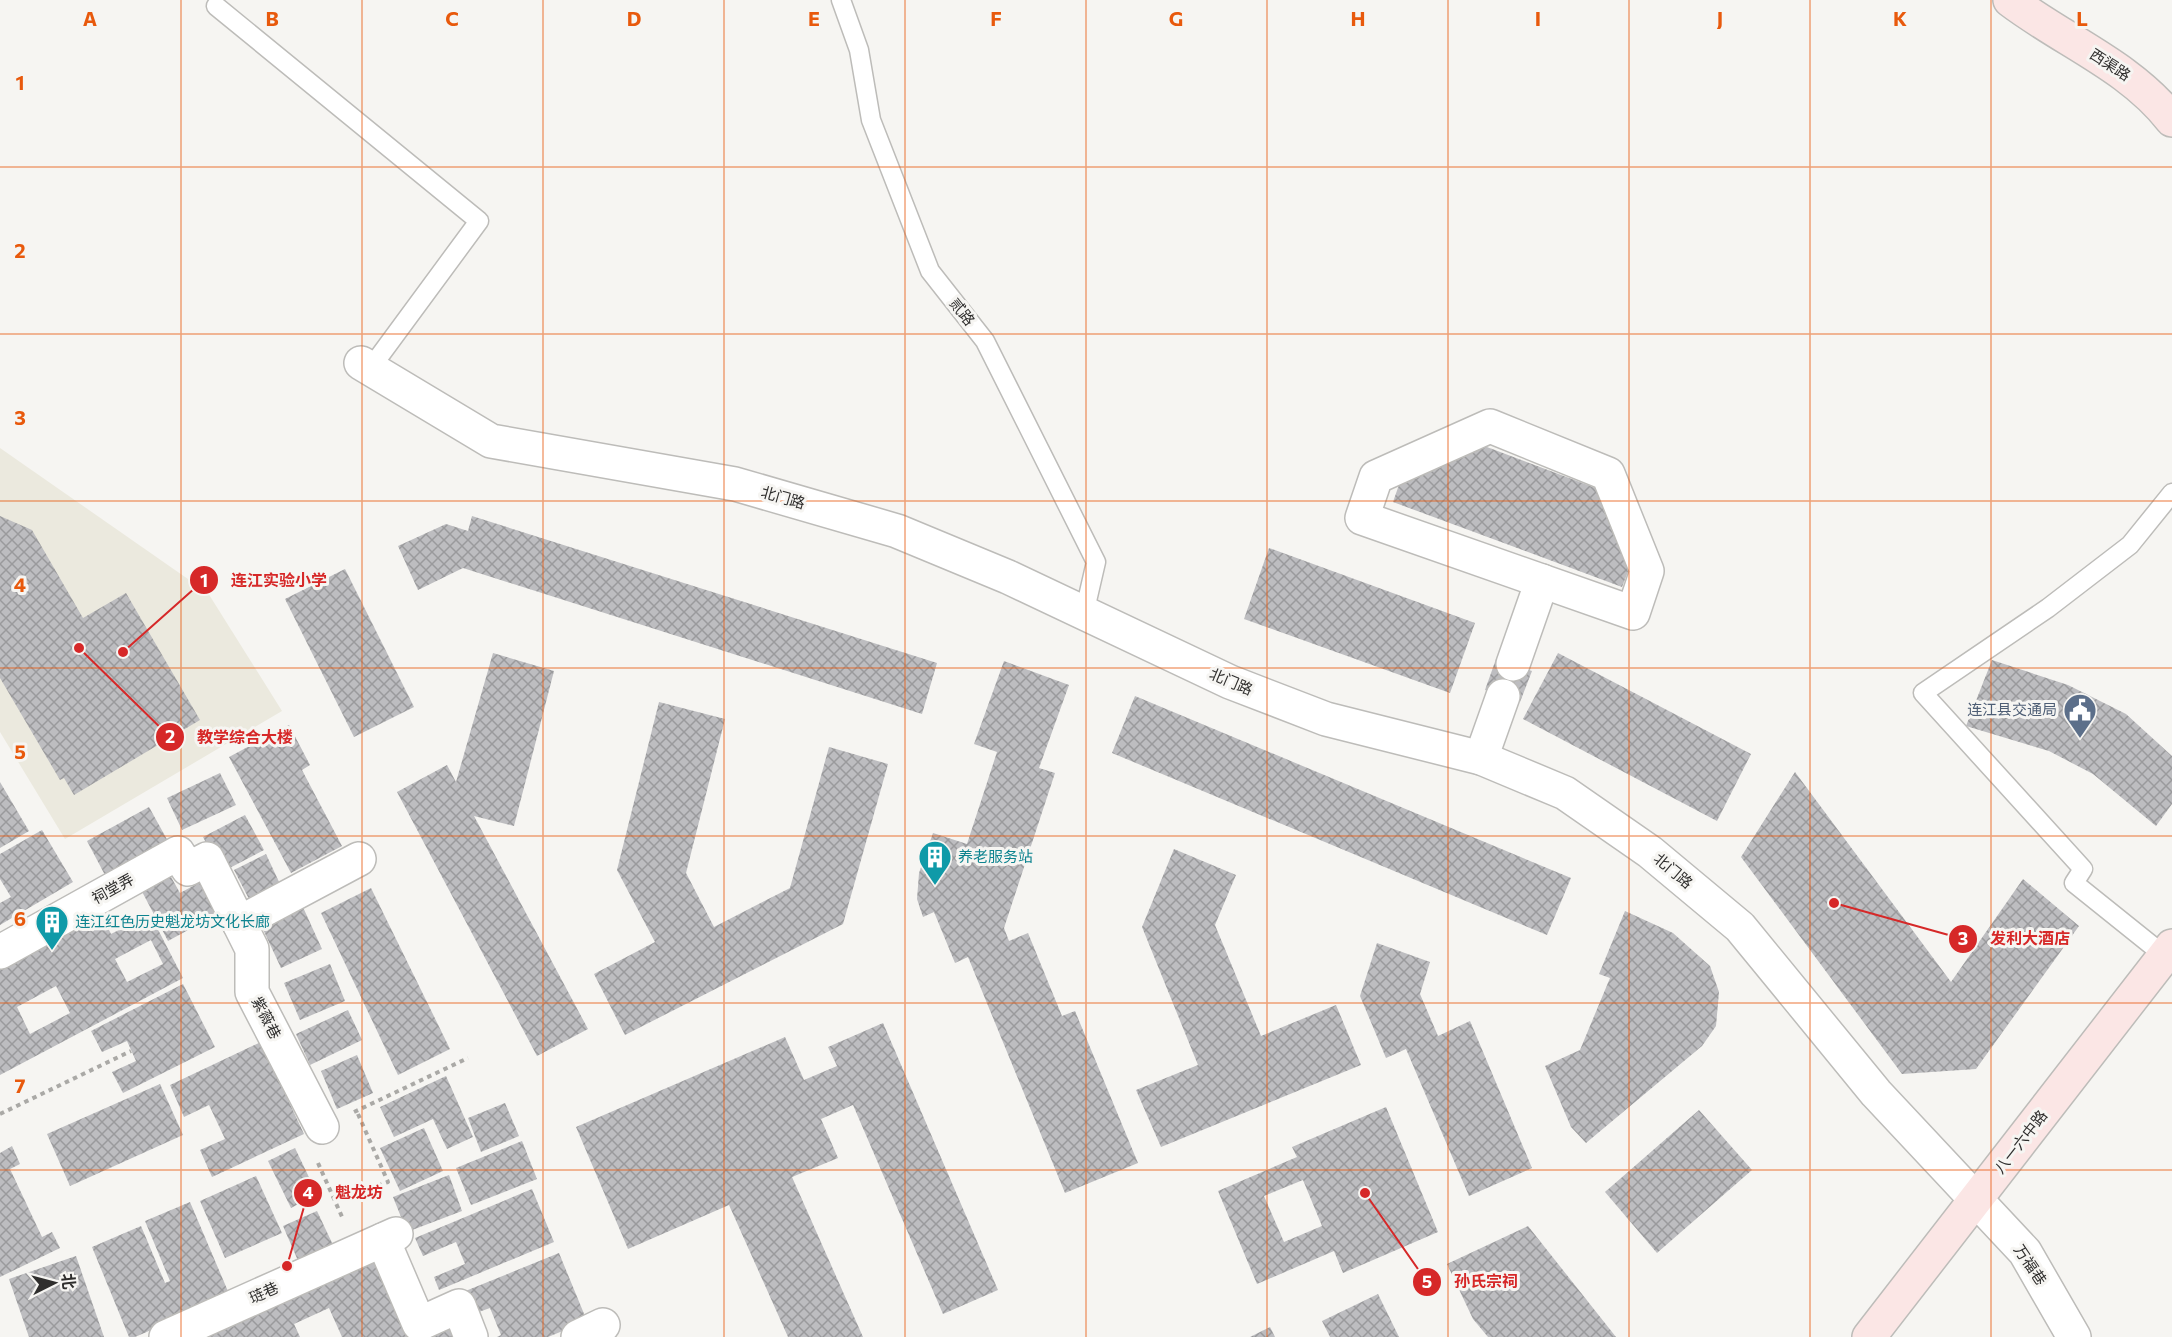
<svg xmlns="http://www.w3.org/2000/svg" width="2172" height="1337" font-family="Commissioner,'Noto Sans SC',sans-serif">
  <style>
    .built { fill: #ebe9de }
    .building { fill: url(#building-cross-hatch); fill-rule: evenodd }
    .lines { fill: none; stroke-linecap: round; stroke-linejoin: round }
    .lane-casing { stroke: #bdbcb9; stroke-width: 21 }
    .street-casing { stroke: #bdbcb9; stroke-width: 36 }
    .secondary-casing { stroke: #bdbcb9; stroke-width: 36 }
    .path { stroke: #aaa9a6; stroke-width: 4; stroke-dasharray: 4.5 4.5; stroke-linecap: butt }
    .lane { stroke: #fff; stroke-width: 18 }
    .street { stroke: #fff; stroke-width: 33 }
    .secondary { stroke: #fbe6e5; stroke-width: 33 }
    .grid { fill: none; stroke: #e8590c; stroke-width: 1.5; stroke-opacity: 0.55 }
    .labels { text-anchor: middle; stroke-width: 6; stroke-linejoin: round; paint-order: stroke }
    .street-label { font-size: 15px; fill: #2f2e2d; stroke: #f6f5f2 }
    .service-label { font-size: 15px; fill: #4e5e75; stroke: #f6f5f2; text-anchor: end }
    .culture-label { font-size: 15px; fill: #0d838f; stroke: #f6f5f2; text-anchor: start }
    .grid-label { font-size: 20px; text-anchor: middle; font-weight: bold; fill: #e8590c; stroke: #f6f5f2; stroke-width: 6; stroke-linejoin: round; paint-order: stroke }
    .leader { fill: none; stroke: #d62828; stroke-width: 2 }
    .callout-dot { fill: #d62828; stroke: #f6f5f2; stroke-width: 2 }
    .mark-label { font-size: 18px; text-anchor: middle; font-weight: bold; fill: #fff }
    .callout-label { font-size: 16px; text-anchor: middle; font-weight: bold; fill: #d62828; stroke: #f6f5f2; stroke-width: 6; stroke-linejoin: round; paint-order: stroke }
  </style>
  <defs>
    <pattern id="building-cross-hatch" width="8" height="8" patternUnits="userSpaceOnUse" patternTransform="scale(1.5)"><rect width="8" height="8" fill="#bdbdc0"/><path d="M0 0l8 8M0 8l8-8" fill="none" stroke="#9a9a9c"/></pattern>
  </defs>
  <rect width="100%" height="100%" fill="#f6f5f2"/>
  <!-- built -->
  <polygon class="built" points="0,448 208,593 282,711 65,839 0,732"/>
  <!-- building -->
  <g class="building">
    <polygon points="1479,444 1601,490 1631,564 1622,587 1393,502 1401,479"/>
    <polygon points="0,516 32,530 83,618 126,593 200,720 74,795 64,778 60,780 0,678"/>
    <polygon points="472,516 937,663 922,714 463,568 418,590 398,546 446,524 468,531"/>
    <polygon points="1269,548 1475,623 1450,693 1244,619"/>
    <polygon points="345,569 414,707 354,737 285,599"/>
    <polygon points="493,653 554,671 514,826 474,816 588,1029 537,1056 397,792 447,765 456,782"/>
    <polygon points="1558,653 1751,754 1717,821 1523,719"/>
    <polygon points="1496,659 1532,671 1520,702 1485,690"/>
    <polygon points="1992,660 2068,685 2126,714 2172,756 2172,804 2156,826 2093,774 2049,751 1966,726"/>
    <polygon points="1004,661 1069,685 1039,768 1055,773 1004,928 1009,941 1028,933 1062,1016 1075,1011 1138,1163 1065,1193 968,957 955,963 934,912 923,917 917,899 919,873 933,833 967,844 997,752 974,744"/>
    <polygon points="1135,696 1571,878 1547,935 1112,753"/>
    <polygon points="659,702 725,719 686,873 714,927 790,888 829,747 888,764 843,924 625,1035 594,974 655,942 617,870"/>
    <polygon points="289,725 310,765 302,770 342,846 291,873 229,757"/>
    <polygon points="1795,772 1951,982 2023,879 2079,926 1976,1069 1902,1074 1741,857"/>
    <polygon points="220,773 236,805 182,830 167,798"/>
    <polygon points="0,782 29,831 0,848"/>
    <polygon points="149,807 169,843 106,877 87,841"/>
    <polygon points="245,815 264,850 222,872 203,837"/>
    <polygon points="42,830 73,882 0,925 0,903 11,897 0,879 0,854"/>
    <polygon points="1174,849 1236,875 1215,925 1261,1036 1336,1005 1361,1065 1161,1147 1136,1090 1198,1065 1142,927"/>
    <polygon points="266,854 280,884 249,899 234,870"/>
    <polygon points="166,868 180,893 206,879 223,911 168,941 138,884"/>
    <polygon points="371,888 450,1049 398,1075 321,913"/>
    <polygon points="302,905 322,949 281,968 261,925"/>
    <polygon points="1625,911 1673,933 1710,966 1719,992 1716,1026 1702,1046 1586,1143 1571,1127 1545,1066 1580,1050 1610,978 1599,974"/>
    <path d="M100 912 111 934 150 914 183 978 0 1075V965ZM151 940 163 964 127 982 115 959ZM56 986 70 1013 30 1034 17 1007Z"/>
    <polygon points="1377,943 1430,962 1420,994 1438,1036 1470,1021 1532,1168 1469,1196 1406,1049 1386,1058 1360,996"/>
    <polygon points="330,964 345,1001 300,1020 284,983"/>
    <polygon points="183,984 215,1047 123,1093 112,1072 136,1061 127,1041 102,1052 91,1031"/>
    <polygon points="348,1010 362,1040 310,1065 296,1034"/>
    <polygon points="883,1023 998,1290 943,1314 853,1105 821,1119 838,1158 792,1177 863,1337 788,1337 729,1205 628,1249 576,1127 785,1037 804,1080 837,1066 828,1047"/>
    <polygon points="261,1042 304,1134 212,1177 200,1150 225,1139 209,1105 184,1117 170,1085"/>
    <polygon points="357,1055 373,1093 337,1109 321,1071"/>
    <polygon points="446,1076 473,1137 447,1149 433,1119 394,1137 380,1107"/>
    <polygon points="160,1084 183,1135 70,1186 47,1134"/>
    <polygon points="505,1103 519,1136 481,1152 468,1118"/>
    <path d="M1386 1107 1438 1232 1343 1273 1334 1251 1257 1284 1218 1191 1297 1157 1292 1147ZM1303 1180 1322 1226 1284 1242 1264 1196Z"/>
    <polygon points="1699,1110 1752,1170 1657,1253 1605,1192"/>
    <polygon points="424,1128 443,1171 400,1191 380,1148"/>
    <polygon points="522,1141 537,1179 471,1205 456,1168"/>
    <polygon points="12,1146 20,1164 10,1169 42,1237 52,1232 60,1248 0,1277 0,1153"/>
    <polygon points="295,1148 317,1194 291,1208 268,1161"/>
    <polygon points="449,1175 462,1211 407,1232 393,1197"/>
    <polygon points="256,1176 282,1233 225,1258 200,1201"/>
    <polygon points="532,1189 554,1242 439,1290 434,1277 465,1264 456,1242 423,1256 415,1238"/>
    <polygon points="190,1202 230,1296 135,1337 129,1337 92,1247 141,1226 165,1283 170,1281 145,1221"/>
    <polygon points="317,1211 334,1247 299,1263 283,1226"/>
    <polygon points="1528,1226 1616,1337 1488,1337 1473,1319 1447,1264"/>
    <polygon points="559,1253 587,1321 548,1337 497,1337 501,1335 490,1308 473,1314 463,1292"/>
    <polygon points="380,1254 411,1337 342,1337 329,1308 294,1324 300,1337 197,1337"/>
    <polygon points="76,1256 104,1337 29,1337 9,1279"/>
    <polygon points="1378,1294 1399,1337 1330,1337 1322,1321"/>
    <polygon points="454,1325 459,1337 426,1337"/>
    <polygon points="1270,1327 1275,1337 1250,1337"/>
  </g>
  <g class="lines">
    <defs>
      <g id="lane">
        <polyline points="841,0 859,50 871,120 930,271 985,341 1096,562 1084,614"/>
        <polyline points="216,6 479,221 370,369"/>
        <polyline points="2165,956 2074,883 2083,869 1923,693 2048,608 2130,545 2172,493"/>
      </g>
      <g id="street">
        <polyline points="361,363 491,441 735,484 897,531 1008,577 1230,682 1326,719 1481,758 1565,793 1650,852 1740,927 1876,1093 2025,1252 2074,1337"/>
        <polygon points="1490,426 1608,474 1647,571 1633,613 1362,518 1376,477"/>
        <polyline points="1513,664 1542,581"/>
        <polyline points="1481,758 1503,696"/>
        <polyline points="239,923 359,859"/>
        <polyline points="0,952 178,853 188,869 207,859 252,949 252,992 322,1127"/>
        <polyline points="383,1240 419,1324 459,1306 471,1337"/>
        <polyline points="166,1337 396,1234"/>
        <polyline points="578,1337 603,1325"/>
      </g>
      <g id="secondary">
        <path d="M2010 0C2064 41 2130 66 2172 120"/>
        <polyline points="1869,1337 2172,946"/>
      </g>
    </defs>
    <!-- lane casing -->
    <use href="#lane" class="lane-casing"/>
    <!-- street casing -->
    <use href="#street" class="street-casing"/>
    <!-- secondary casing -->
    <use href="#secondary" class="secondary-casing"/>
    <!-- path -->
    <g class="path">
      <polyline points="354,1112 468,1058"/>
      <polyline points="0,1114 131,1051"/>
      <polyline points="358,1114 388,1182 374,1187 381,1201"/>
      <polyline points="318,1163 343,1219"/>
    </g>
    <!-- lane -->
    <use href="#lane" class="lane"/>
    <!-- street -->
    <use href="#street" class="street"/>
    <!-- secondary -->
    <use href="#secondary" class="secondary"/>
  </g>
  <!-- grid -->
  <path class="grid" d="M181 0V1337M362 0V1337M543 0V1337M724 0V1337M905 0V1337M1086 0V1337M1267 0V1337M1448 0V1337M1629 0V1337M1810 0V1337M1991 0V1337M0 167H2172M0 334H2172M0 501H2172M0 668H2172M0 836H2172M0 1003H2172M0 1170H2172"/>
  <!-- icons -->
  <defs>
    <symbol id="civic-pin" viewBox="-11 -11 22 30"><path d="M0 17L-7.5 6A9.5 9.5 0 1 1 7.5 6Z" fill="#5c6f8a" stroke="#f6f5f2"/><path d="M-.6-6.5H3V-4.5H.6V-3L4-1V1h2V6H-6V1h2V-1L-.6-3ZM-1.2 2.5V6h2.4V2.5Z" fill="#fff"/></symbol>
    <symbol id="building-pin" viewBox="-11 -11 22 30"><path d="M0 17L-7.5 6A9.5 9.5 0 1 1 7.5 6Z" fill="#0f9aa8" stroke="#f6f5f2"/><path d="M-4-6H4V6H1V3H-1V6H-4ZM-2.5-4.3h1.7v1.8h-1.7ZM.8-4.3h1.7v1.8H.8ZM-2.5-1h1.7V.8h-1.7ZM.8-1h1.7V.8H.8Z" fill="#fff"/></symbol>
  </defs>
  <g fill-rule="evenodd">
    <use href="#civic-pin" x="2061" y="691" width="38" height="52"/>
    <use href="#building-pin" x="916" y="838" width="38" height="52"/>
    <use href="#building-pin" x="33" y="903" width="38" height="52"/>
  </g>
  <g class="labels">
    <!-- street labels -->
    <g class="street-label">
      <text transform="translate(2110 65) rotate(33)" y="5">西渠路</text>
      <text transform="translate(962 312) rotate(52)" y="5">贰路</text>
      <text transform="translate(783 498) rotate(16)" y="5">北门路</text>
      <text transform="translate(1231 682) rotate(23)" y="5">北门路</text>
      <text transform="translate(1673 871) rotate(40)" y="5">北门路</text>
      <text transform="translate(113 889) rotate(-29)" y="5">祠堂弄</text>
      <text transform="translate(266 1018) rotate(63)" y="5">紫薇巷</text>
      <text transform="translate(2021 1142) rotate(-52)" y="5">八一六中路</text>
      <text transform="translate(2030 1265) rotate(56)" y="5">万福巷</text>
      <text transform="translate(264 1293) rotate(-24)" y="5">琏巷</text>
    </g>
    <!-- service labels -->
    <g class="service-label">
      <text x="2057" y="715">连江县交通局</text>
    </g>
    <!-- culture labels -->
    <g class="culture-label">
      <text x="958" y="862">养老服务站</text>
      <text x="75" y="927">连江红色历史魁龙坊文化长廊</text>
    </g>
  </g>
  <g class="grid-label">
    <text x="90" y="26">A</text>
    <text x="272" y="26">B</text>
    <text x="452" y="26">C</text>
    <text x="634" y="26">D</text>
    <text x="814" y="26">E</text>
    <text x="996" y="26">F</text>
    <text x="1176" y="26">G</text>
    <text x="1358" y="26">H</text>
    <text x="1538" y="26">I</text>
    <text x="1720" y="26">J</text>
    <text x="1900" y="26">K</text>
    <text x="2082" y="26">L</text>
    <text x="20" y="90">1</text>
    <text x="20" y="258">2</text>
    <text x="20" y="425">3</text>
    <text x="20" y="592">4</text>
    <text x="20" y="759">5</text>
    <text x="20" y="926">6</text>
    <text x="20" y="1093">7</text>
  </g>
  <!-- callouts -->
  <path class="leader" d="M123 652L204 580M79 648L170 737M1834 903L1963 939M287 1266L308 1193M1365 1193L1427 1282"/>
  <g class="callout-dot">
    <circle cx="123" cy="652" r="6"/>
    <circle cx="79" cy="648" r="6"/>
    <circle cx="1834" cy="903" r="6"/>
    <circle cx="287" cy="1266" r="6"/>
    <circle cx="1365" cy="1193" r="6"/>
    <circle cx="204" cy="580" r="15"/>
    <circle cx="170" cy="737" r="15"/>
    <circle cx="1963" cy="939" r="15"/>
    <circle cx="308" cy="1193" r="15"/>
    <circle cx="1427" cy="1282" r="15"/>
  </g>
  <g class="mark-label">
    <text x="204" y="587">1</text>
    <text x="170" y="743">2</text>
    <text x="1963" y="945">3</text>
    <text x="308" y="1199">4</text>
    <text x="1427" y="1288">5</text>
  </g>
  <g class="callout-label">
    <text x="279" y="586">连江实验小学</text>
    <text x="245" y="743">教学综合大楼</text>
    <text x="2030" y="944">发利大酒店</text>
    <text x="359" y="1198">魁龙坊</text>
    <text x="1486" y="1287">孙氏宗祠</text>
  </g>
  <!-- north arrow -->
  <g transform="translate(54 1283) rotate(84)" stroke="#f6f5f2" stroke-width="4.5" paint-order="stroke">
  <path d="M0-4.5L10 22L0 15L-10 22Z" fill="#2f2e2d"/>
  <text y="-9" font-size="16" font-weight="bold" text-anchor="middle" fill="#2f2e2d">北</text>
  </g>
</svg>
